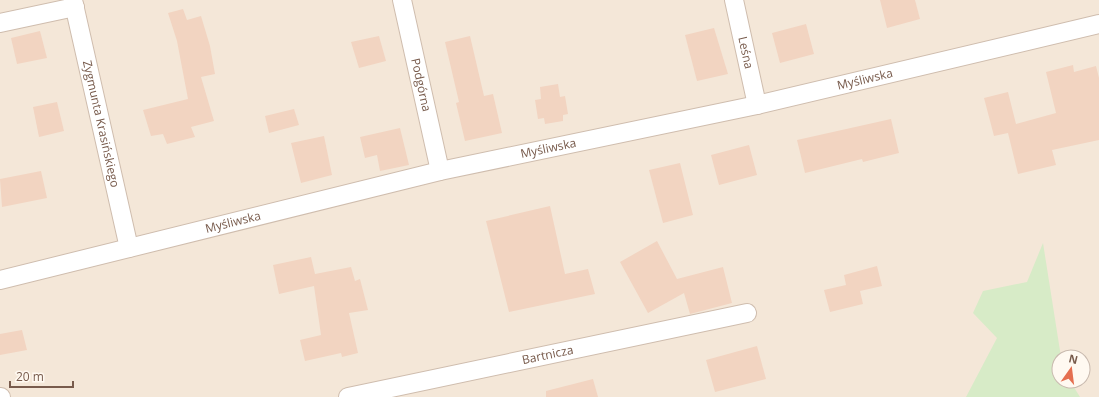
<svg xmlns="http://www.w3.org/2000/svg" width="1099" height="397" font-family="'Open Sans',sans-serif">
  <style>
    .residential { fill: #f4e7d8; fill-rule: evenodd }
    .green { fill: #d7ebc7 }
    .building { fill: #f2d4c1 }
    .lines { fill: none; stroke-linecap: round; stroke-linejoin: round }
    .street-casing { stroke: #cfbdae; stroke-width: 20 }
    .street { stroke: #fff; stroke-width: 18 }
    .labels { text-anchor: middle; stroke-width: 3; stroke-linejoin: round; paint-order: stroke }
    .street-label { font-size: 12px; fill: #785b4c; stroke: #fff9f1 }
  </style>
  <rect width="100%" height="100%" fill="#fdf5ea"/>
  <!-- residential -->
  <path class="residential" d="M0 0H1099V397H0ZM1059 357H1083V381H1059Z"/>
  <!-- green -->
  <polygon class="green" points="1043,243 1061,357 1059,357 1059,381 1070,381 1080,397 966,397 997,338 973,313 983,291 1027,282"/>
  <!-- building -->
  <g class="building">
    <polygon points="880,0 915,0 920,19 887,28"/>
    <polygon points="183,9 187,20 201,16 210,46 215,74 201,77 214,121 191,127 195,137 167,144 163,134 151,136 143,110 188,99 177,41 168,13"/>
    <polygon points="806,24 814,54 780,63 772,33"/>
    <polygon points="714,28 728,74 697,81 685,35"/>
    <polygon points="40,31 47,58 17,64 11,38"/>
    <polygon points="379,36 386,61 359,68 351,42"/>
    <polygon points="470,36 484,96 493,94 502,133 465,141 456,103 459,102 445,42"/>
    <polygon points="1073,65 1074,72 1096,66 1099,78 1099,140 1052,150 1056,165 1018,174 1008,133 994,136 984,98 1008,92 1016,124 1056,113 1046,72"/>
    <polygon points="558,84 560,97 565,96 568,114 563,115 563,121 545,124 544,118 538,119 535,100 541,99 540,87"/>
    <polygon points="57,102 64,131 39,137 33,107"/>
    <polygon points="294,109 299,125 269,133 265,116"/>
    <polygon points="891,119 899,153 863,162 862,159 805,173 797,140"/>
    <polygon points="400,128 409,165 380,171 377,155 365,158 360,137"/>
    <polygon points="324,136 332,175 301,183 291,143"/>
    <polygon points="749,145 757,175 719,185 711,155"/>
    <polygon points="680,163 693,215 663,223 649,170"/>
    <polygon points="41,171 47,198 2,207 0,179"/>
    <polygon points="550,206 565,274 588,269 595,294 509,312 486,221"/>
    <polygon points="657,241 677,279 723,267 732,303 690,314 684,293 648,313 620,262"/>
    <polygon points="311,257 315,274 351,267 355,281 360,279 368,310 349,313 358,353 342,357 341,353 305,361 300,340 321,335 314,286 279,294 273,265"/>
    <polygon points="877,266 882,286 860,291 863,304 830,312 824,290 846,285 844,275"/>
    <polygon points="22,330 27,350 0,355 0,334"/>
    <polygon points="757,346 766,379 715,392 706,360"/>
    <polygon points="593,379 598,397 546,397 546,391"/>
  </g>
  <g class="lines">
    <defs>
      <g id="street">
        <path id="s1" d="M73 0 129 248"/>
        <path id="s2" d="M402 0 440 171"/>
        <path id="s3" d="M734 0 757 105"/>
        <polyline points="0,23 75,7"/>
        <path id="s4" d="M0 280 440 171 757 105 1099 24"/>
        <polyline points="0,397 1,397"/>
        <path id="s5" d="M348 397 747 313"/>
      </g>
    </defs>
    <!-- street casing -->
    <use href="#street" class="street-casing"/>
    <!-- street -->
    <use href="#street" class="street"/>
  </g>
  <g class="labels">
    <!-- street labels -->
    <g class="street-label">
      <text dy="4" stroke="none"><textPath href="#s3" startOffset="54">Leśna</textPath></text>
      <text dy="4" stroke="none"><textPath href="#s4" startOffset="888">Myśliwska</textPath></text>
      <text dy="4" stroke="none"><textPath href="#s2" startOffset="87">Podgórna</textPath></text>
      <text dy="4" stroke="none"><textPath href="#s1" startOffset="127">Zygmunta Krasińskiego</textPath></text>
      <text dy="4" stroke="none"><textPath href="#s4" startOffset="564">Myśliwska</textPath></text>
      <text dy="4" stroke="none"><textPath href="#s4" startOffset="240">Myśliwska</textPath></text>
      <text dy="4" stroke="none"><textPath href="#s5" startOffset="204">Bartnicza</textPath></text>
    </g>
  </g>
  <!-- north arrow -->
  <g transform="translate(1071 369) rotate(14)"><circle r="19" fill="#fff9f1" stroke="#c9baaf"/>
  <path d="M0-3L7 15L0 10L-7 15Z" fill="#e56f50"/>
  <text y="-6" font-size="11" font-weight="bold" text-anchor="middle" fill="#785b4c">N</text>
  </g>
  <!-- scale -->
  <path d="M10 381v6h63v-6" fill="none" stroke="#785b4c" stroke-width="2"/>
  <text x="16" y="381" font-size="12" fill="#785b4c" stroke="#fff9f1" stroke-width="3" paint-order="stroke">20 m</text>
</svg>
